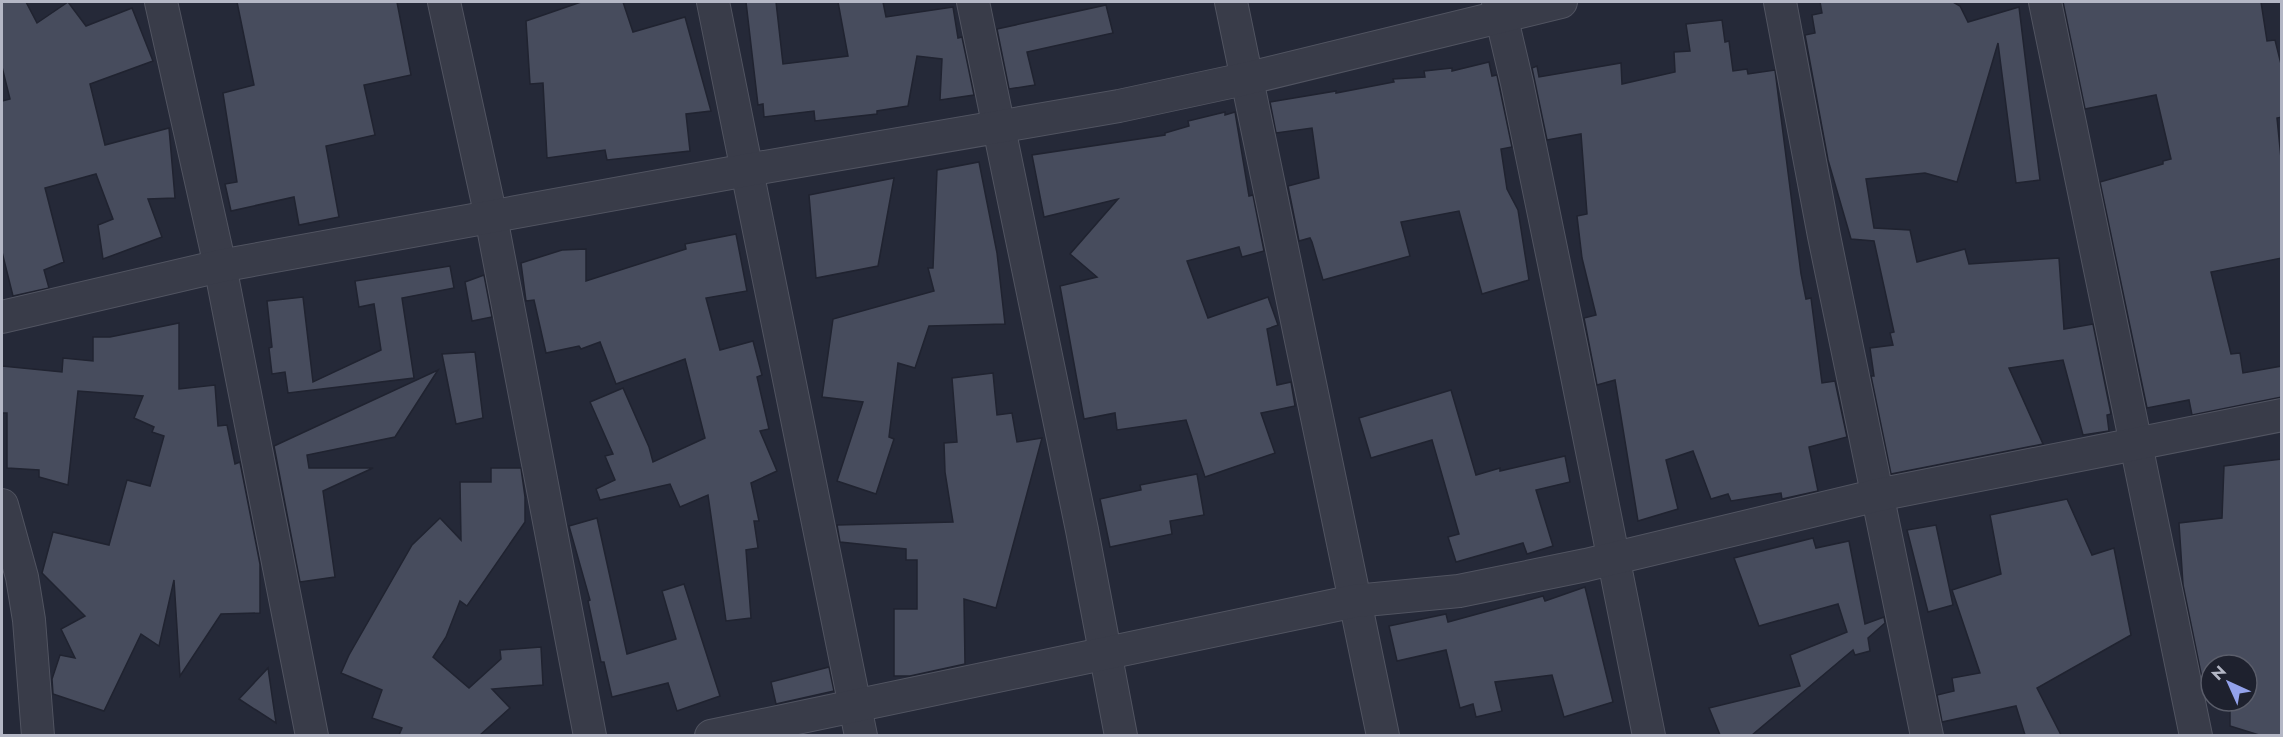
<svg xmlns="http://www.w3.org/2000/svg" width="2283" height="737" font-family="Jost,sans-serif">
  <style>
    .building { fill: #474c5d; stroke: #202330; stroke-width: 1.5 }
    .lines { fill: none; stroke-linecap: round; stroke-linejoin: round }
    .minor-casing { stroke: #515461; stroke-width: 34 }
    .minor { stroke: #393c49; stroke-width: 32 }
  </style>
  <rect width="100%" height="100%" fill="#252938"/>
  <!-- building -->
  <g class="building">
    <polygon points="2,2 26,2 37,23 68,2 86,26 132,8 153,61 90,84 105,145 169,128 175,198 148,199 162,237 103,259 98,225 113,219 96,174 45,188 64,262 44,270 49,288 13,296 2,252 2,101 10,99 2,67"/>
    <polygon points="237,2 397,2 411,75 364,85 375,135 326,146 339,217 299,225 294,197 231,211 225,184 237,182 223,93 254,85"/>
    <polygon points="581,2 623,2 633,32 685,17 711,111 686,114 690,151 607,160 605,150 547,158 543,83 530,84 526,21"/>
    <polygon points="746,2 776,2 783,64 848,56 838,2 883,2 886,17 953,7 958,38 962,37 974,95 940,100 942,59 917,56 908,106 877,111 877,114 815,121 814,111 764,117 763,104 758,105"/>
    <polygon points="1820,2 1953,2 1960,6 1968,22 2019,7 2040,180 2016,183 1998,43 1957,182 1925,173 1866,179 1874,228 1910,230 1917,262 1965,249 1969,264 2059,258 2064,329 2093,324 2111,414 2107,415 2109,431 2083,435 2063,360 2009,368 2043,444 1891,474 1871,376 1874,376 1870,348 1893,345 1890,333 1894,332 1874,241 1851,239 1828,160 1805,35 1815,33 1812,15 1822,13"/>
    <polygon points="2063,2 2261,2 2267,41 2275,40 2282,68 2282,117 2277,118 2282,168 2282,258 2211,272 2231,354 2240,353 2243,373 2282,366 2282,397 2192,415 2189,400 2147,408 2100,182 2163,164 2163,161 2171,159 2156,95 2085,109"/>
    <polygon points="1106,5 1113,33 1027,52 1035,85 1009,89 997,29"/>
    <polygon points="1722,20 1725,42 1729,41 1733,71 1747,69 1748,74 1775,70 1801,274 1806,299 1811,298 1822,383 1835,381 1847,437 1809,447 1818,491 1782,499 1781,493 1731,501 1728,494 1711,499 1693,451 1666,460 1678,509 1638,521 1615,380 1597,385 1584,318 1596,315 1582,258 1577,216 1587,214 1581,134 1547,140 1532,68 1537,66 1539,77 1621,63 1622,84 1675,72 1674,52 1690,51 1686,24"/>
    <polygon points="1489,62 1492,76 1497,75 1512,147 1501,149 1507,189 1518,210 1529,280 1482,294 1459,211 1401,222 1410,256 1323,280 1312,242 1310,238 1299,241 1288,186 1319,178 1312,128 1276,133 1270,102 1336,91 1336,93 1394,82 1393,79 1425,77 1424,71 1452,68 1452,71"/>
    <polygon points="1225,112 1225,115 1235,112 1249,196 1253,195 1264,251 1242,257 1239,247 1187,261 1208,318 1268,297 1278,325 1267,329 1277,385 1291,382 1295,406 1261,413 1275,453 1205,477 1186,420 1117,430 1115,413 1084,419 1060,286 1097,277 1070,254 1118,199 1044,217 1032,155 1165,135 1165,133 1189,126 1188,121"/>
    <polygon points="979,162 997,253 1005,324 929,326 915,368 898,363 889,437 894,439 876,494 837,481 863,402 822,397 833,319 934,291 928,268 933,268 937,170"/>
    <polygon points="894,178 878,266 816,278 809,195"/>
    <polygon points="736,234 747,291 706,298 720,350 753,341 762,375 757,377 769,429 760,431 777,471 751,483 759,521 754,521 758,548 746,550 751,618 726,621 708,495 680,507 670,484 600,500 596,489 615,480 605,456 613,454 590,402 623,388 649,447 653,462 705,438 685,359 616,384 600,342 581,349 579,346 546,353 534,300 526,301 521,263 562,250 586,249 586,281 686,249 685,244"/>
    <polygon points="450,266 454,288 402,298 414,378 288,393 285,372 272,374 269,348 272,347 267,301 303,297 313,382 381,350 374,304 359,307 355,281"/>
    <polygon points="484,275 492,317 472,321 465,282"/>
    <polygon points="179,323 179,389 215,385 218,426 227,425 235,464 240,462 260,564 260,613 221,614 180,676 174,580 159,646 141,634 104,711 53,694 52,679 60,655 75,658 61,629 85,616 42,573 53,532 109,545 127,480 150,486 164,436 152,432 154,427 134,418 143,396 78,391 68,485 39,477 39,470 7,468 7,413 2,413 2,366 62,372 63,358 93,361 93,337 110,337"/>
    <polygon points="475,352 483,418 456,424 442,354"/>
    <polygon points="438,370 395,437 307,455 309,468 373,468 323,491 335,577 300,582 274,446"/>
    <polygon points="993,373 997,415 1012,413 1017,442 1042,438 996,608 964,599 965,664 910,676 894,676 894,609 917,609 917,560 906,560 906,549 840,542 837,525 953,522 945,472 944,443 957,442 952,378"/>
    <polygon points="1451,390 1476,475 1500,468 1500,471 1565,456 1570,482 1536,490 1553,546 1527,554 1523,543 1456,562 1448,537 1459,534 1432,440 1371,458 1359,418"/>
    <polygon points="2282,459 2282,735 2259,735 2230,726 2230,701 2247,701 2247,665 2211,665 2211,686 2204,688 2183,585 2179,523 2222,518 2224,466"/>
    <polygon points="491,468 521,468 525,497 525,522 467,606 460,601 446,637 433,657 469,688 501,659 500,650 541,647 543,685 492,689 510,708 480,735 399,735 402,728 372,718 382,690 341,673 349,655 412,545 440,518 461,540 460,482 491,482"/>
    <polygon points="1197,474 1204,515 1170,521 1172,534 1110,547 1100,499 1141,490 1140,485"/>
    <polygon points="2067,499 2092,555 2114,548 2131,635 2037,688 2061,735 2025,735 2016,706 1942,722 1937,695 1954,691 1952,678 1980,673 1952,590 2001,574 1990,515"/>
    <polygon points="597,518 627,654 676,639 662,591 684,584 720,696 677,711 668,683 612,697 604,662 601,662 588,601 590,600 569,526"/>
    <polygon points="1936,525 1953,605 1928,612 1907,530"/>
    <polygon points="1813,538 1816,548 1849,541 1865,624 1884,617 1885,623 1868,638 1870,651 1855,655 1853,650 1752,735 1720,735 1709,708 1800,686 1790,655 1847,632 1838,604 1759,626 1734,558"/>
    <polygon points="1585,587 1613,702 1564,717 1552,675 1495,682 1502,711 1476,717 1473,704 1460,708 1446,650 1397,661 1389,626 1446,614 1448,622 1543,596 1545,601"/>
    <polygon points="829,667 834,691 776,704 771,682"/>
    <polygon points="268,668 276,723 239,699"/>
  </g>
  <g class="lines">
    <defs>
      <g id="minor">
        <polyline points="161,2 220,266 312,736"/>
        <polyline points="444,2 491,217 590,736"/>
        <polyline points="713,2 861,736"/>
        <polyline points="973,2 1082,530 1121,736"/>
        <polyline points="1231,2 1383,736"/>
        <polyline points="1498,2 1517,83 1571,346 1649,736"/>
        <polyline points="1780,2 1824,236 1927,736"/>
        <polyline points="2045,2 2196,736"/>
        <polyline points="2,317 220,266 747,170 1119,106 1249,78 1561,2"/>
        <polyline points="2,505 22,577 29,620 38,736"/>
        <polyline points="711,736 1355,601 1459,591 1586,565 1878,495 2282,415"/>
      </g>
    </defs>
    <!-- minor casing -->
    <use href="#minor" class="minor-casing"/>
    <!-- minor -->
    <use href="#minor" class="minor"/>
  </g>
  <!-- border -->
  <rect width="2283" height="737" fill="none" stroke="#b4b7c5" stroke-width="6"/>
  <!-- north arrow -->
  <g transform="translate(2229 683) rotate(315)"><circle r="28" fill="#1e212e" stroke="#5a5d6a" stroke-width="1.5"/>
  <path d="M0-4.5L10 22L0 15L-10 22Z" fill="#93a2eb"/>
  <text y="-9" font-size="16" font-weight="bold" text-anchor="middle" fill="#b4b7c5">N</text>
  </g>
</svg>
